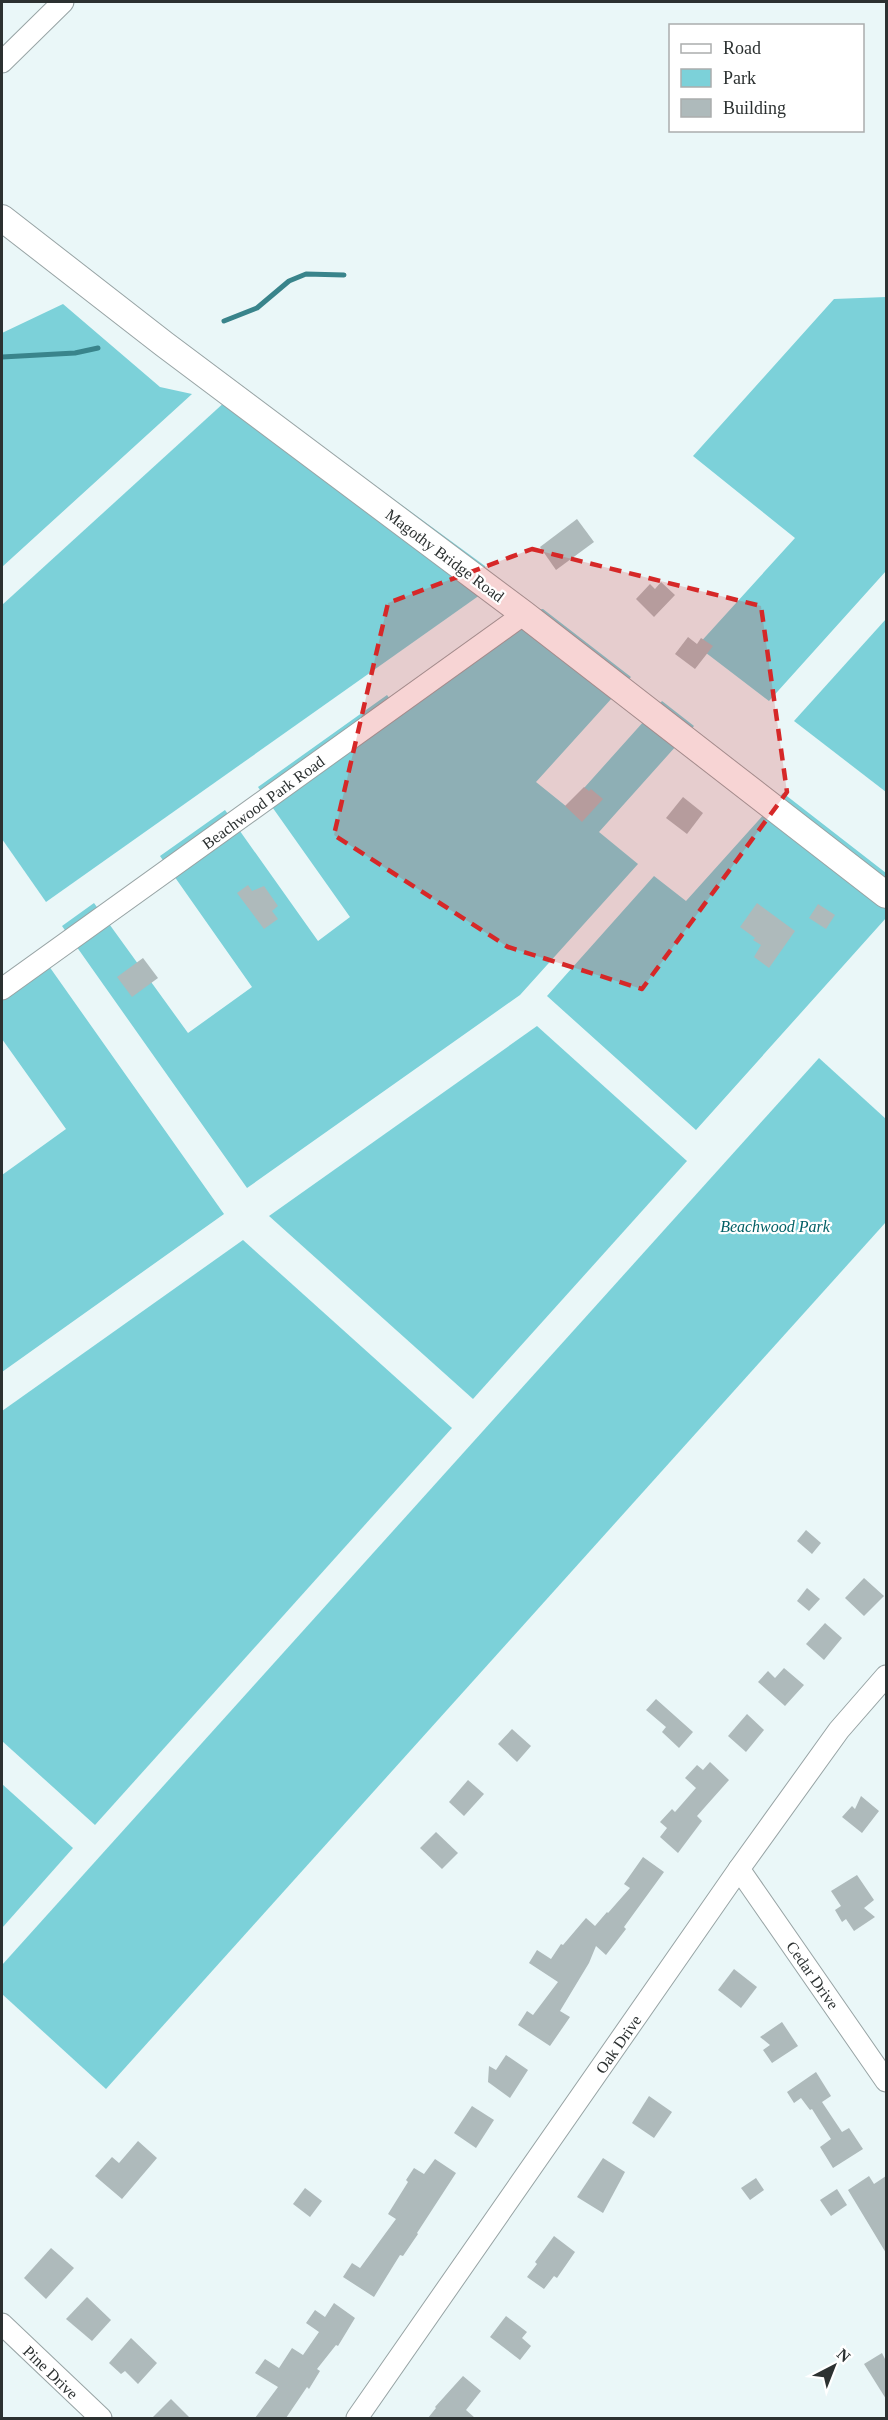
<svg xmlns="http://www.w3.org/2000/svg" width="888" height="2420" font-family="Georgia,serif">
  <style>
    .green { fill: #7cd1d9 }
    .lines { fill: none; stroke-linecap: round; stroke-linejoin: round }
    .stream { stroke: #39848b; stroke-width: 5 }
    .building { fill: #aebabb }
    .minor-casing { stroke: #98a4a5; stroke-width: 23 }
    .major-casing { stroke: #98a4a5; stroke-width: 28 }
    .minor { stroke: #fff; stroke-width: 21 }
    .major { stroke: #fff; stroke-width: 26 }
    .marked { fill: #d62828; fill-opacity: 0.2; stroke: #d62828; stroke-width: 4.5; stroke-dasharray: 12 8; stroke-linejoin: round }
    .labels { text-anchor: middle; stroke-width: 4.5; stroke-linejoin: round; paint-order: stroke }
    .street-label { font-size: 16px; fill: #2c3131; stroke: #fff }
    .park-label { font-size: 16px; font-style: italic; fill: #026066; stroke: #fff }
  </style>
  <rect width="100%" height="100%" fill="#eaf7f8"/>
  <!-- green -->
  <g class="green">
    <polygon points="886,297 886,571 769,701 697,646 795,538 693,456 834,299"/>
    <polygon points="63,304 160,387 192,394 2,567 2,333"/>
    <polygon points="227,400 272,410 485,566 487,590 46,902 2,839 2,605"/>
    <polygon points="543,609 631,677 536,782 567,807 662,701 694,726 599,832 638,864 520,995 247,1188 62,926 94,903 188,1033 252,987 160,856 225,810 318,941 350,917 258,787 387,695 393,703 520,612"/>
    <polygon points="886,619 886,792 794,721"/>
    <polygon points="783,793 886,873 886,918 696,1130 547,996 654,876 686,901"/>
    <polygon points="39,952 224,1214 2,1372 2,1175 66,1129 2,1039 2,979"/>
    <polygon points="537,1026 687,1161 473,1399 269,1216"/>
    <polygon points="819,1058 886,1119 886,1222 106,2089 2,1994 2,1965"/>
    <polygon points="243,1240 452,1428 95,1825 2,1741 2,1411"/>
    <polygon points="2,1784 73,1848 2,1928"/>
  </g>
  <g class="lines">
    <!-- stream -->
    <g class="stream">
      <polyline points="224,321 257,308 289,281 306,274 344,275"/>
      <polyline points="2,357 75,353 98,348"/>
    </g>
  </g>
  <!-- building -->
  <g class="building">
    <polygon points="577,519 594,542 556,570 540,547"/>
    <polygon points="661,582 675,595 654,617 636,599 650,584 655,589"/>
    <polygon points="688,637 697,644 701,638 713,646 695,669 675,654"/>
    <polygon points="584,787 589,791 591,789 603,799 582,822 565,806"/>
    <polygon points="683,797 703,813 687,834 666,818"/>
    <polygon points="248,885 252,891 264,886 278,906 272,911 278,919 264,929 237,893"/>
    <polygon points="757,903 795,931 769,968 754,957 761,945 753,940 755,938 740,927"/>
    <polygon points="818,904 835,915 826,929 809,918"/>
    <polygon points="143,958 158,978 132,997 117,977"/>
    <polygon points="806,1530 821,1543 812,1554 797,1541"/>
    <polygon points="864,1578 884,1596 864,1616 845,1598"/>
    <polygon points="807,1588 820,1599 809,1611 797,1601"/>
    <polygon points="825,1623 842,1638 824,1660 806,1644"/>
    <polygon points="784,1668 804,1685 785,1706 758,1682 768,1671 775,1678"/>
    <polygon points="656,1699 693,1732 679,1748 662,1732 666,1727 646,1710"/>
    <polygon points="747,1714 764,1730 746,1752 728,1736"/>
    <polygon points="512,1729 531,1746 517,1762 498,1744"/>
    <polygon points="710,1762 729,1780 697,1816 702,1821 678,1853 660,1837 667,1828 660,1822 672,1809 675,1812 696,1788 685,1778 697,1765 703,1770"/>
    <polygon points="468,1780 484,1794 464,1816 449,1802"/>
    <polygon points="861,1796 879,1811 862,1833 842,1817 852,1806 855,1809"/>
    <polygon points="436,1832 458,1853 442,1869 420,1848"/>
    <polygon points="643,1857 664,1872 624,1927 626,1929 606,1955 596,1946 589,1963 560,2011 570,2017 550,2046 518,2025 527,2011 533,2015 558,1982 529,1963 537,1950 551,1959 561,1944 563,1945 586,1918 595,1926 607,1912 608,1913 630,1888 624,1884"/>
    <polygon points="857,1875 874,1900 864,1908 875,1917 854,1931 846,1919 842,1922 835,1910 841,1906 831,1891"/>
    <polygon points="734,1969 757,1987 741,2008 718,1990"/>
    <polygon points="782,2022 798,2046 772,2063 763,2050 770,2045 760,2037"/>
    <polygon points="506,2055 528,2070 510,2098 488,2082 489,2066 496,2070"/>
    <polygon points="816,2072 831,2096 822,2102 842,2132 849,2128 863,2149 833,2168 820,2147 831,2139 812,2109 810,2110 801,2098 794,2103 787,2092"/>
    <polygon points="649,2096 672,2112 654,2138 632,2123"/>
    <polygon points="472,2106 494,2120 476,2148 454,2133"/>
    <polygon points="138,2141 157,2158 122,2199 95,2176 112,2157 119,2163"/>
    <polygon points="603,2158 625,2172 603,2213 577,2197"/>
    <polygon points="435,2159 456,2173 417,2233 418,2234 403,2256 400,2255 374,2297 343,2277 352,2263 360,2268 396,2219 388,2214 408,2182 406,2180 414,2168 424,2174"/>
    <polygon points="869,2176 874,2184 886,2176 886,2253 848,2190"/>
    <polygon points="756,2178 764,2190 750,2200 741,2188"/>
    <polygon points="305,2188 322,2201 310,2217 293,2204"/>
    <polygon points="837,2189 847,2205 831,2216 820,2200"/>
    <polygon points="554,2236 575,2252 557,2278 554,2276 544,2289 527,2277 537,2264 535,2262"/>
    <polygon points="51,2248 74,2268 46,2299 24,2278"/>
    <polygon points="87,2297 111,2320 92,2341 66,2319"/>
    <polygon points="334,2303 355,2318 338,2346 336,2345 317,2369 320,2371 309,2389 307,2387 286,2418 255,2418 278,2387 255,2373 265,2359 279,2368 292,2348 303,2355 319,2332 306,2323 315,2310 325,2317"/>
    <polygon points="506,2316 527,2332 522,2338 531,2346 520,2360 490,2337"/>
    <polygon points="131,2338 157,2363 138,2384 125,2371 121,2374 109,2363"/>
    <polygon points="882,2353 886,2361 886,2399 864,2364"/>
    <polygon points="463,2376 481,2391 466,2410 475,2418 428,2418 436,2408 435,2407"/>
    <polygon points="171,2399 190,2418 152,2418"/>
  </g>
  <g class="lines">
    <defs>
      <g id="minor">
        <polyline points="2,62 63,2"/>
        <polyline points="2,989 524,614"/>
        <polyline points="739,1869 886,2081"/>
        <polyline points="2,2324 101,2418"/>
        <polyline points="357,2418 739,1869 839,1730 886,1676"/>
      </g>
      <polyline id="major" points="2,218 164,344 524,614 886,895"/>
    </defs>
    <!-- minor casing -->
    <use href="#minor" class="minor-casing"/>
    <!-- major casing -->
    <use href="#major" class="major-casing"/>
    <!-- minor -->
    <use href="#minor" class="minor"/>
    <!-- major -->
    <use href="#major" class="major"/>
  </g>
  <!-- marked area -->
  <path class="marked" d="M532 549 761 606 787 792 642 989 508 947 334 835 388 603Z"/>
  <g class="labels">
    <!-- street labels -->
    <g class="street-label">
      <text transform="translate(445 555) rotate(37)" y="6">Magothy Bridge Road</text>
      <text transform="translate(263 802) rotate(-36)" y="6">Beachwood Park Road</text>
      <text transform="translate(813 1975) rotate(55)" y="6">Cedar Drive</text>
      <text transform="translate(618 2044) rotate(-55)" y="6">Oak Drive</text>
      <text transform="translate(51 2372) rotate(44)" y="6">Pine Drive</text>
    </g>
    <!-- park labels -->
    <g class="park-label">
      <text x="775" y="1232">Beachwood Park</text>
    </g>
  </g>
  <!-- border -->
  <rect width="888" height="2420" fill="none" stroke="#2c3131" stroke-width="6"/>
  <!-- legend -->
  <rect x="669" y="24" width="195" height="108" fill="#ffffff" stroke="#abadad" stroke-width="1.5"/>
  <rect x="681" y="44" width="30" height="9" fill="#ffffff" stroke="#abadad" stroke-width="1.5"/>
  <text x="723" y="54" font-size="18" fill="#2c3131">Road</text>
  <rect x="681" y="69" width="30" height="18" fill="#7cd1d9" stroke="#abadad" stroke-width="1.5"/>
  <text x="723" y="84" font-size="18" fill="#2c3131">Park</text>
  <rect x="681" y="99" width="30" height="18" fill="#aebabb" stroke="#abadad" stroke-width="1.5"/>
  <text x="723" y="114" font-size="18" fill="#2c3131">Building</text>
  <!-- north arrow -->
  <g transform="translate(834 2366) rotate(42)" stroke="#ffffff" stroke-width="4.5" paint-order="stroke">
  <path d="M0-4.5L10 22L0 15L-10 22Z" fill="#2c3131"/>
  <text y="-9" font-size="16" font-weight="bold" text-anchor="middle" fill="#2c3131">N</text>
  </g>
</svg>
